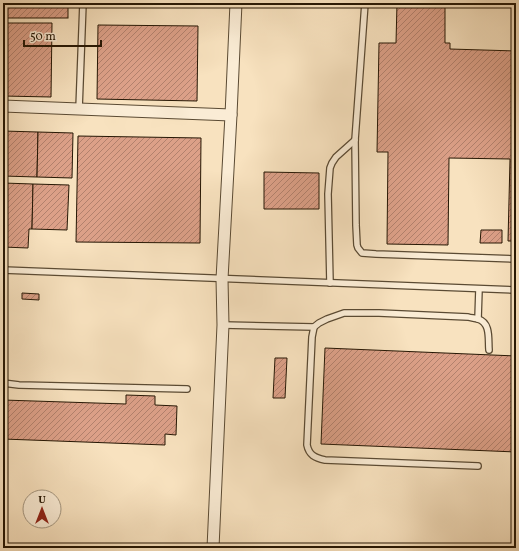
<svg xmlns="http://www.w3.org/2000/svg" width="519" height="551" font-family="Vollkorn,serif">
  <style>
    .building { fill: url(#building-hatch); stroke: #261704 }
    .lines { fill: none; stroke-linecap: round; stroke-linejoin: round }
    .service-casing { stroke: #5a4a33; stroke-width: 8 }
    .minor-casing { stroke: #5a4a33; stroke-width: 13 }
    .service { stroke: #faecd5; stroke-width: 5.5 }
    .minor { stroke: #faecd5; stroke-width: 11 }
  </style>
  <defs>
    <pattern id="building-hatch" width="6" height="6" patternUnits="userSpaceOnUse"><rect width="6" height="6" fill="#dca088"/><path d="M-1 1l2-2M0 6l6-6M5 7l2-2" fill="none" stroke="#b2816d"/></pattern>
  </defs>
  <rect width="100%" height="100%" fill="#f8e2bf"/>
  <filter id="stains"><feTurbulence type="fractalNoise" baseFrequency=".005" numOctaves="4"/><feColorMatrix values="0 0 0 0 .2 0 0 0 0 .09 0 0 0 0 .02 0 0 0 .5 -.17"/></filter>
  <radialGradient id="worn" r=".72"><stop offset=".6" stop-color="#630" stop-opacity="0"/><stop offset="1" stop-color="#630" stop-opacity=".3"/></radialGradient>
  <!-- building -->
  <g class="building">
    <rect x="3" y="3" width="65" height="15"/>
    <polygon points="397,3 445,3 445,43 450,43 450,49 516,51 516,241 508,241 510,159 449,158 448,245 387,244 388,152 377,152 379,43 396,43"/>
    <polygon points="3,23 52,23 51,97 3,96"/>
    <polygon points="98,25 198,26 197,101 97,99"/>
    <polygon points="3,131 38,132 37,177 3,176"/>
    <polygon points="38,132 73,133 72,178 37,177"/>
    <polygon points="78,136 201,138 200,243 76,242"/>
    <polygon points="264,172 319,173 319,209 264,209"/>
    <polygon points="3,183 33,184 32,229 29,229 28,248 3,247"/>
    <polygon points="33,184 69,185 67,230 32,229"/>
    <polygon points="481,230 502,230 502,243 480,243"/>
    <polygon points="22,293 39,294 39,300 22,299"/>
    <polygon points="325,348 516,356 516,452 321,444"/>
    <polygon points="275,358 287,358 285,398 273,398"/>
    <polygon points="126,395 155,396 155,405 177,406 176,435 165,434 165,445 3,439 3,400 126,404"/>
  </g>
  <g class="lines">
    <defs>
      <g id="service">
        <polyline points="365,3 355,140 356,225 357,245 358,248 362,253 376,254 516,259"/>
        <polyline points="79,109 83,3"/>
        <polyline points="3,270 516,290"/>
        <polyline points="330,283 328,194 330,168 332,163 336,157 355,140"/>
        <polyline points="478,319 479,289"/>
        <polyline points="223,325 314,327"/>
        <polyline points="3,383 19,385 187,389"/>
        <path d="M478 466 325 460C315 458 309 455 307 445L312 337 314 327 319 323 327 319 344 313H379L468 317C471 318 475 318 478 319 491 323 488 339 489 350"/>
      </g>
      <g id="minor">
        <polyline points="3,106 231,115"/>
        <polyline points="213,548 223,325 222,279 231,115 236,3"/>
      </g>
    </defs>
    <!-- service casing -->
    <use href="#service" class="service-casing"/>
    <!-- minor casing -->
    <use href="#minor" class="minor-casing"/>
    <!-- service -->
    <use href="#service" class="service"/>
    <!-- minor -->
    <use href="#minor" class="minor"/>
  </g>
  <!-- margin -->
  <rect width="519" height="551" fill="none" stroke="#f8e2bf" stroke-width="16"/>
  <rect x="4" y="4" width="511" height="543" fill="none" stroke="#261704" stroke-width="2"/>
  <rect x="8" y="8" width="503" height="535" fill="none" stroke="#261704"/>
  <!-- north arrow -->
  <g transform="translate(42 509)"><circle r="19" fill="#faecd5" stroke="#a59781"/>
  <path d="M0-3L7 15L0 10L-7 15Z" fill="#8f2418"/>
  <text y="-6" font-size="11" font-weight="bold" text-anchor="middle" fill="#261704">U</text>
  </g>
  <!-- scale -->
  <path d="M24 40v6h77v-6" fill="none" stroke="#261704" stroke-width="2"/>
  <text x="30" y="40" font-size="12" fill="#261704" stroke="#faecd5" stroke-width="3" paint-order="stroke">50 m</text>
  <rect width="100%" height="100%" filter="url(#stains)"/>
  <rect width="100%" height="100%" fill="url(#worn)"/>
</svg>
